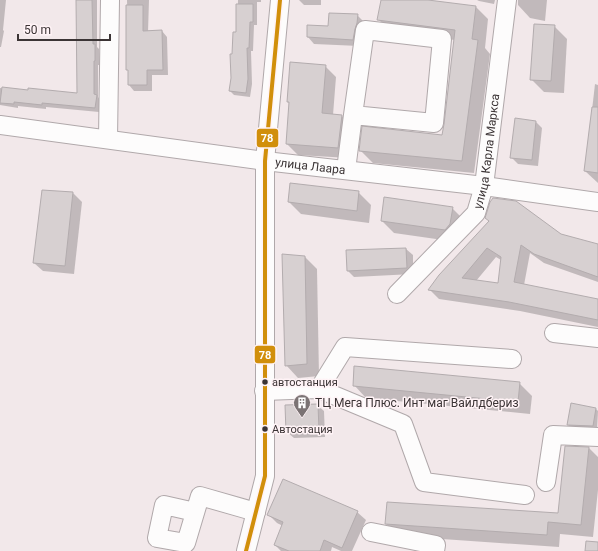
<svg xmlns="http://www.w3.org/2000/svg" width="598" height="551" font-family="Roboto,sans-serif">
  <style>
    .shadow { fill: #0003; fill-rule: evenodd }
    .building { fill: #d7d0d1; stroke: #b3acae; fill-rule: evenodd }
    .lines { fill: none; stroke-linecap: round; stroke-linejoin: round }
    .minor-casing { stroke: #b0a8aa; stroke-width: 20 }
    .minor { stroke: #fdfcfc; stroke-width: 18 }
    .bus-1-casing { stroke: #fff3f6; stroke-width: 7 }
    .bus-1 { stroke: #d18f0b; stroke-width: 4 }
    .bus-dot { fill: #3b3435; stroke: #fff3f6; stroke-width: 1.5 }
    .labels { text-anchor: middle; stroke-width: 3; stroke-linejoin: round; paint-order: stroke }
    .bus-label { font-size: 11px; fill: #3b3435; stroke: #fff3f6; text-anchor: start }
    .street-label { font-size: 12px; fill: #3b3435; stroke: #fff3f6 }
    .poi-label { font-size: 12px; fill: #3b3435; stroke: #fff3f6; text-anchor: start }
    .line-badge { stroke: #fff3f6; stroke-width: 1.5 }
    .badge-label { font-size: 11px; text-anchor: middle; font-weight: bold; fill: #fff }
  </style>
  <rect width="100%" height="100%" fill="#f2e8ea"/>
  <!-- shadow -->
  <g class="shadow">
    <polygon points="0,0 6,0 3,30 4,31 1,47 0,47"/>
    <polygon points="77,0 97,0 97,47 99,49 99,65 98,65 98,97 100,100 99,112 46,107 46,109 18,106 18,108 0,105 0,88 29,91 78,94"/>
    <polygon points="127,0 149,0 148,32 162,31 167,37 168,75 152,75 152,91 134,91 129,85"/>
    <polygon points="238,0 261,0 261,2 257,2 257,25 254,25 253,51 251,51 252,84 250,97 234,95 230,91 233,55 237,33"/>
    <polygon points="299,0 321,0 321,5 304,5"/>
    <polygon points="382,0 419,0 476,7 488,19 485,48 490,54 474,173 373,163 360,150 443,136 455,40 391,32 378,19"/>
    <polygon points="477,0 495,0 494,4 479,1"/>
    <polygon points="518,0 547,0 545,21 530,18 518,5"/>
    <polygon points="357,15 364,22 359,46 314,44 308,37"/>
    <polygon points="554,26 567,39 564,93 544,92 531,79"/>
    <polygon points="325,66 336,77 333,115 342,116 353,127 349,158 298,155 287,144 290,104 288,102"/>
    <polygon points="595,84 598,85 598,183 585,171"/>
    <polygon points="536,122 542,128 538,166 518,164 511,157"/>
    <polygon points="358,192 371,205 369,223 301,214 289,202"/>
    <polygon points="73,193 82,202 74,274 43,271 34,263"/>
    <polygon points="452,208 465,221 457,242 394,233 382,221"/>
    <path d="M490 222 560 235 598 245V282L544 263 530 253 524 285 598 300V327L520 311 439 299 430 290 440 275ZM496 257 501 260 499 284 476 281Z"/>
    <polygon points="406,249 413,255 413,274 354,277 348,271"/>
    <polygon points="305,257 317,269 319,376 298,378 286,365"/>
    <polygon points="519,383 532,396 530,414 366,398 354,385"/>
    <polygon points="317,405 324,411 325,437 294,438 287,432"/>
    <polygon points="596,409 598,411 597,430 572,429 568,425"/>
    <polygon points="589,448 598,457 598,490 593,537 560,534 559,547 399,536 386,524 559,514"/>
    <polygon points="357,512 366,520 352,551 341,551 332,547 331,551 281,551 275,545 283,526 277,523 269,515"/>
  </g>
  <!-- building -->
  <g class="building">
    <polygon points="76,0 92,0 93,44 95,44 95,61 94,61 94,94 97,95 95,108 42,103 42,105 14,102 14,104 0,103 2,87 28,90 28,88 77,93"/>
    <polygon points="381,0 428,0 476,6 472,39 478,40 462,161 359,151 362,126 442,135 444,124 455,30 377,20"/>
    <polygon points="236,4 253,4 253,22 250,22 249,48 247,48 248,79 246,93 229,91 231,78 230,54 232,54 233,32 236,32"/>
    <polygon points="126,5 143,5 143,31 162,30 163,70 147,70 147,85 128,85 128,70 126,70"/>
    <polygon points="329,13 358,14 357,23 355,29 353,40 307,37 307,25 328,26"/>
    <polygon points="534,24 555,25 551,81 530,80"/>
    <polygon points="290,62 326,65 322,113 342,115 338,148 286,144 289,102 287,102"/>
    <polygon points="592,107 598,107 598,173 584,171"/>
    <polygon points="515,118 536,121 532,160 510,158"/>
    <polygon points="290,183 359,191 357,211 288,202"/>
    <polygon points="42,190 73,192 65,266 33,263"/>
    <polygon points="384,197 453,207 450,224 445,230 381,221"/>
    <path d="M493 198 516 201 561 234 598 244V277L534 254 521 245 514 282 598 299V320L509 302 428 290 439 275 489 221 485 218 490 202ZM487 248 501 257 498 283 462 278Z"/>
    <polygon points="406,248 407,268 347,271 346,250"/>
    <polygon points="282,254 305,256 307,364 285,366"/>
    <polygon points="354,366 520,382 518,402 353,386"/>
    <polygon points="571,403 596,408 593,426 567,425"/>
    <polygon points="318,404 319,431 286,432 285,405"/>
    <polygon points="565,446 589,447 581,525 548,522 547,535 385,524 387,502 558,513"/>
    <polygon points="283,479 358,511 342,548 324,540 320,551 289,551 274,545 283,522 267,515"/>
    <polygon points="586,541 598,542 598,551 585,551"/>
  </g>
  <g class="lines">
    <defs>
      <g id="minor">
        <path id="s1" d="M0 125 265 161 484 186 598 202"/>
        <polyline points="108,139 110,0"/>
        <polyline points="346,170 353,115 434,123 442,39 365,30 353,115"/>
        <path id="s2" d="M397 294 476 213 484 186 507 0"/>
        <polyline points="554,333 598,338"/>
        <polyline points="319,389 345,347 512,359"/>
        <polyline points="264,391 319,389 403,424 424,482 525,495"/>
        <polyline points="546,482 553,435 598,437"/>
        <polyline points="195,512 164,505 157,538 186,543 200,496 256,512"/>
        <polyline points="371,532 436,545 435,551"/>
        <polyline points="246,551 265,476 265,161 280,0"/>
      </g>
    </defs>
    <!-- minor casing -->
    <use href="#minor" class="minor-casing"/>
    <!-- minor -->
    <use href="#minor" class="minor"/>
    <defs>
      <polyline id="bus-1" points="246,551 265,476 265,161 280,0"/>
    </defs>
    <!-- bus-1 casing -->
    <use href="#bus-1" class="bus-1-casing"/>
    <!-- bus-1 -->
    <use href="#bus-1" class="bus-1"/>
  </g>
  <!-- icons -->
  <defs>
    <symbol id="building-pin" viewBox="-11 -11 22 30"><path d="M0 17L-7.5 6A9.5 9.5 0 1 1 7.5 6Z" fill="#7b7374" stroke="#fff3f6"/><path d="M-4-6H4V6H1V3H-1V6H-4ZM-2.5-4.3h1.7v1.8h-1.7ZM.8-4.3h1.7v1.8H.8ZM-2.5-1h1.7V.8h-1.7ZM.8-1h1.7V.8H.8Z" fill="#fff"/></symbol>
  </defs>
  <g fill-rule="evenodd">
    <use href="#building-pin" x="292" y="393" width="20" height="27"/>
  </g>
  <!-- markers -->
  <g class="bus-dot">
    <circle cx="265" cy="382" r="3.5"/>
    <circle cx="265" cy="429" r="3.5"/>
  </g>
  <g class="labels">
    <!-- bus labels -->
    <g class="bus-label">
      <text x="272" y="386">автостанция</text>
      <text x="272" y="433">Автостация</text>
    </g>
    <!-- street labels -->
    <g class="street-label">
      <text dy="4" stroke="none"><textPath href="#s2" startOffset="176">улица Карла Маркса</textPath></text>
      <text dy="4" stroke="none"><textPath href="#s1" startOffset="313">улица Лаара</textPath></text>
    </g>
    <!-- poi labels -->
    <g class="poi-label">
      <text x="315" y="407">ТЦ Мега Плюс. Инт маг Вайлдбериз</text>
    </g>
  </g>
  <g class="line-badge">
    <rect x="256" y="128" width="23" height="20" rx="4" fill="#d18f0b"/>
    <rect x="254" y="345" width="22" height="19" rx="4" fill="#d18f0b"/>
  </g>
  <g class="badge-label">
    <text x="267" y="142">78</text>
    <text x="265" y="359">78</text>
  </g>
  <!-- scale -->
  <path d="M18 34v6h92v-6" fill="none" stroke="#3b3435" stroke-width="2"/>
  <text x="24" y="34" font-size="12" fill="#3b3435" stroke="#fff3f6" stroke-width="3" paint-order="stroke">50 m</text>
</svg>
